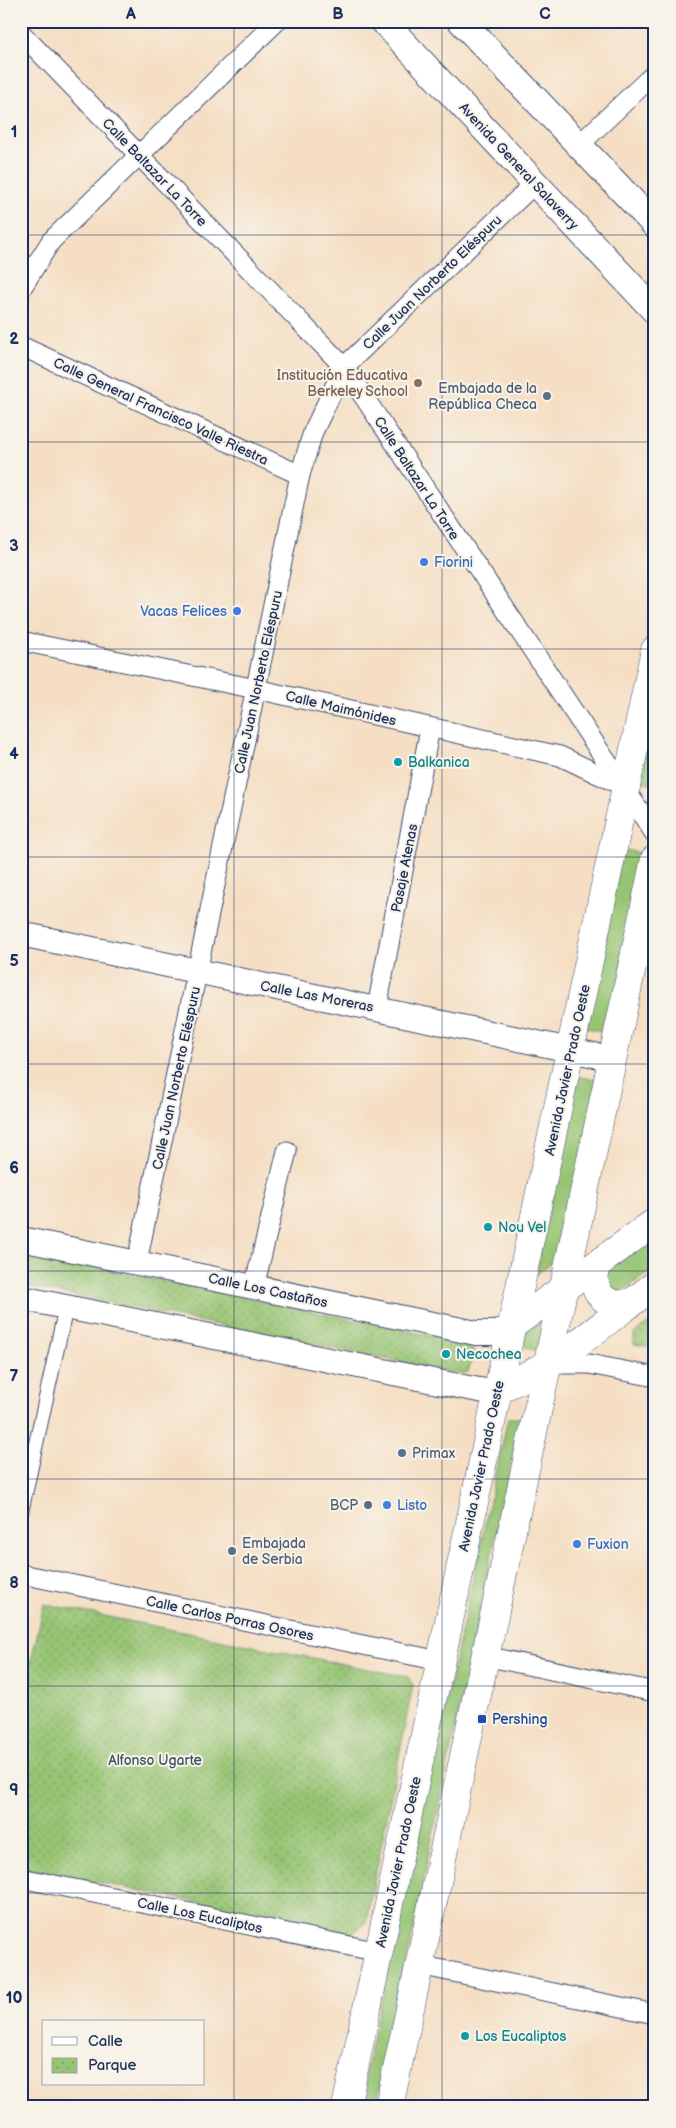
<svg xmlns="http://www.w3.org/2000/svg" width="676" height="2128" font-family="'Balsamiq Sans',sans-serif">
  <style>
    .grass { fill: #96c473; stroke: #587a68 }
    .park { fill: url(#park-dots); stroke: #587a68 }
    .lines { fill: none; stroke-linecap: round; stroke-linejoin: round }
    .pedestrian-casing { stroke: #3c496d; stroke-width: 16 }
    .minor-casing { stroke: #3c496d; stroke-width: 21 }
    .tertiary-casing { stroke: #3c496d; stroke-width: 26 }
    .secondary-casing { stroke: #3c496d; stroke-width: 28 }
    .primary-casing { stroke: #3c496d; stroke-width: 29 }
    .pedestrian { stroke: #fff; stroke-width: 14 }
    .minor { stroke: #fff; stroke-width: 19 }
    .tertiary { stroke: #fff; stroke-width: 24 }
    .secondary { stroke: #fff; stroke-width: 26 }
    .primary { stroke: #fff; stroke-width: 28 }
    .grid { fill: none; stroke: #1b2f5e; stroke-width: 1; stroke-opacity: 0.55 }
    .education-dot { fill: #8d6e63; stroke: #f7f3e8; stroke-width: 2 }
    .service-dot { fill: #5c6f8a; stroke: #f7f3e8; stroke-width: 2 }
    .shop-dot { fill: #3f7fe0; stroke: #f7f3e8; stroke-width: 2 }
    .culture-dot { fill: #0f9aa8; stroke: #f7f3e8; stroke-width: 2 }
    .transit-dot { fill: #1a4fb4; stroke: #f7f3e8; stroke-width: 2 }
    .labels { text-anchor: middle; stroke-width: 4; stroke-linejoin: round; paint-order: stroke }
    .street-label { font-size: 14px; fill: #1b2f5e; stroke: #f7f3e8 }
    .education-label { font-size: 14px; fill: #785e54; stroke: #f7f3e8; text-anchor: end }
    .service-label { font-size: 14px; fill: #4e5e75; stroke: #f7f3e8; text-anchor: end }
    .shop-label { font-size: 14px; fill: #366cbe; stroke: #f7f3e8; text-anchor: start }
    .culture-label { font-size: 14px; fill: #0d838f; stroke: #f7f3e8; text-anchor: start }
    .transit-label { font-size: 14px; fill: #164399; stroke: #f7f3e8; text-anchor: start }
    .park-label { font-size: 14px; fill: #3a5463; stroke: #f7f3e8 }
    .neatline { fill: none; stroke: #1b2f5e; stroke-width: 2 }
    .grid-label { font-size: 16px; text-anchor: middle; font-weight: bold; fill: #1b2f5e }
  </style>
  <defs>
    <pattern id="park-dots" width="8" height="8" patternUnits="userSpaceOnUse" patternTransform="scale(1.25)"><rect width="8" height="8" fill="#96c473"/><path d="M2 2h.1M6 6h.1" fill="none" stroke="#7aa062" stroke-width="1.8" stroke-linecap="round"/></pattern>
  </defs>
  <rect width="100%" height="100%" fill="#f7f3e8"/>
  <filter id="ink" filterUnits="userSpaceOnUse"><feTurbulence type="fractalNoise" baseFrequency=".02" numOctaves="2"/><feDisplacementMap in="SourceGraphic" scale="10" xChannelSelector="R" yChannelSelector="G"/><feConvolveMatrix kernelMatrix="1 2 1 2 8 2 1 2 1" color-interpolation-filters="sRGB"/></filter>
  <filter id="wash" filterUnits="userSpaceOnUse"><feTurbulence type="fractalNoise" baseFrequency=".0096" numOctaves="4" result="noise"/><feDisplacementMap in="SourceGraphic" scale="20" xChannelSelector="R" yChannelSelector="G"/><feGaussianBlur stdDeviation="1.12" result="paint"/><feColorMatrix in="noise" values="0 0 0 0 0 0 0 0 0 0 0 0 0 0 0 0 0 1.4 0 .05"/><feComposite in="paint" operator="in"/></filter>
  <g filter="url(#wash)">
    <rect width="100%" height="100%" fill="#f5dec3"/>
    <!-- grass -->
    <g class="grass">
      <polygon points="655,699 655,785 638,780"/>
      <polygon points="619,849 642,853 609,1033 587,1028"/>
      <polygon points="576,1076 603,1081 562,1254 536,1275"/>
      <polygon points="655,1235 655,1269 616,1295 604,1290 606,1270"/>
      <polygon points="541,1322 546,1328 540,1347 534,1350 526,1348 524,1340 526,1332"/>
      <polygon points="508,1418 520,1418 376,2107 366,2107 366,2069"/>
    </g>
    <!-- park -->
    <g class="park">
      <polygon points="21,1252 466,1343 474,1351 468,1372 460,1374 21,1285"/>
      <polygon points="655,1318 655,1348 634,1344 634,1334"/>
      <polygon points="44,1604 408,1677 413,1685 366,1923 352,1933 21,1867 21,1705"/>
    </g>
  </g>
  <g filter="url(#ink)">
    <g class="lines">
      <defs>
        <polyline id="pedestrian" points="21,1512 66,1307"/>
        <g id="minor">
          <polyline points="21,33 344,367 655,834"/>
          <polyline points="579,145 655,73"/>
          <polyline points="21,289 51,241 277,21"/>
          <polyline points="21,346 300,475"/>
          <polyline points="21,641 256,689 560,756 625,787"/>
          <polyline points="377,1008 430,728"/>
          <polyline points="137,1262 300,475 313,432 344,367 535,183"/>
          <polyline points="254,1287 287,1151"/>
          <polyline points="548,1364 589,1364 655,1377"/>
          <polyline points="21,1574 440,1661"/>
          <polyline points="485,1656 655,1692"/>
          <polyline points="21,1878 379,1952"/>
          <polyline points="419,1965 655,2014"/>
        </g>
        <g id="tertiary">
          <polyline points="21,934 613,1059"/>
          <polyline points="21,1239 476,1333 498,1333 513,1325"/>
          <polyline points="21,1298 463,1387 485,1391 498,1389"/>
        </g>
        <g id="secondary">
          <polyline points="383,21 655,311"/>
          <polyline points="461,21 655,225"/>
        </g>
        <g id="primary">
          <path d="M601 1261C584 1284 604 1312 631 1302"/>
          <polyline points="513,1325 655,1222"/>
          <path d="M498 1389C556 1366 604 1322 655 1285"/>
          <polyline points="346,2107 655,650"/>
          <path d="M389 2107C477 1691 568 1275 655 859"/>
        </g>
      </defs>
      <!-- pedestrian casing -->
      <use href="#pedestrian" class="pedestrian-casing"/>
      <!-- minor casing -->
      <use href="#minor" class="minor-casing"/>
      <!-- tertiary casing -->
      <use href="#tertiary" class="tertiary-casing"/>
      <!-- secondary casing -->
      <use href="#secondary" class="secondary-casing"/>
      <!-- primary casing -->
      <use href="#primary" class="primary-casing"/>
      <!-- pedestrian -->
      <use href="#pedestrian" class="pedestrian"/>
      <!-- minor -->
      <use href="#minor" class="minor"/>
      <!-- tertiary -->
      <use href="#tertiary" class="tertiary"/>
      <!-- secondary -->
      <use href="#secondary" class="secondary"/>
      <!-- primary -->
      <use href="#primary" class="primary"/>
    </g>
  </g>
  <!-- grid -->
  <path class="grid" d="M234 21V2107M442 21V2107M21 235H655M21 442H655M21 649H655M21 857H655M21 1064H655M21 1271H655M21 1479H655M21 1686H655M21 1893H655"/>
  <!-- markers -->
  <circle class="education-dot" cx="418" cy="383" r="5"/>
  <g class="service-dot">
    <circle cx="547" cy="396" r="5"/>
    <circle cx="402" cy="1453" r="5"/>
    <circle cx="368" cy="1505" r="5"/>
    <circle cx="232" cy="1551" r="5"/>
  </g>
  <g class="shop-dot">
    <circle cx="424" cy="562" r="5"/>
    <circle cx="237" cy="611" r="5"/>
    <circle cx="387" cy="1505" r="5"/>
    <circle cx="577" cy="1544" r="5"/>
  </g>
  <g class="culture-dot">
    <circle cx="398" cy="762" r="5"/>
    <circle cx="488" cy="1227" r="5"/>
    <circle cx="446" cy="1354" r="5"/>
    <circle cx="465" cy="2036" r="5"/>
  </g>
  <rect class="transit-dot" x="477" y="1714" width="10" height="10" rx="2.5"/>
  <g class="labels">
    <!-- street labels -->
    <g class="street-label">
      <text transform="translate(519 166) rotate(47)" y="5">Avenida General Salaverry</text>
      <text transform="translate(155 172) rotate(46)" y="5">Calle Baltazar La Torre</text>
      <text transform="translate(432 282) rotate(-44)" y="5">Calle Juan Norberto Eléspuru</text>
      <text transform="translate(161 411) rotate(25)" y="5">Calle General Francisco Valle Riestra</text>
      <text transform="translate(417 478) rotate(57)" y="5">Calle Baltazar La Torre</text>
      <text transform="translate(258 682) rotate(-78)" y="5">Calle Juan Norberto Eléspuru</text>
      <text transform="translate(341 708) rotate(13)" y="5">Calle Maimónides</text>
      <text transform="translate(404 868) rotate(-79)" y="5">Pasaje Atenas</text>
      <text transform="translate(317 996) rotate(11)" y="5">Calle Las Moreras</text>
      <text transform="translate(567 1070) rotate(-78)" y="5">Avenida Javier Prado Oeste</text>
      <text transform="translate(176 1078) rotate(-78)" y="5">Calle Juan Norberto Eléspuru</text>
      <text transform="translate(268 1290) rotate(12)" y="5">Calle Los Castaños</text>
      <text transform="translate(481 1466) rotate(-78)" y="5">Avenida Javier Prado Oeste</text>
      <text transform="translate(230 1618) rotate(12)" y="5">Calle Carlos Porras Osores</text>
      <text transform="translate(398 1862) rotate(-78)" y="5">Avenida Javier Prado Oeste</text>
      <text transform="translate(200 1915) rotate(12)" y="5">Calle Los Eucaliptos</text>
    </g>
    <!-- education labels -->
    <g class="education-label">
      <text x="408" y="380">Institución Educativa<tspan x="408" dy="16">Berkeley School</tspan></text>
    </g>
    <!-- service labels -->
    <g class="service-label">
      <text x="537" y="393">Embajada de la<tspan x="537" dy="16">República Checa</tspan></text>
      <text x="412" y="1458" text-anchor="start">Primax</text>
      <text x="358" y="1510">BCP</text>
      <text x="242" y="1548" text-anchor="start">Embajada<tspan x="242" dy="16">de Serbia</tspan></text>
    </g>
    <!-- shop labels -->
    <g class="shop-label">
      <text x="434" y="567">Fiorini</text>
      <text x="227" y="616" text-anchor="end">Vacas Felices</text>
      <text x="397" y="1510">Listo</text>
      <text x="587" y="1549">Fuxion</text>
    </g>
    <!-- culture labels -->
    <g class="culture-label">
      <text x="408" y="767">Balkanica</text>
      <text x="498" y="1232">Nou Vel</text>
      <text x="456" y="1359">Necochea</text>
      <text x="475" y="2041">Los Eucaliptos</text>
    </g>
    <!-- transit labels -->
    <g class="transit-label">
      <text x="492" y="1724">Pershing</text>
    </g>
    <!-- park labels -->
    <g class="park-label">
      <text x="155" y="1765">Alfonso Ugarte</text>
    </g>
  </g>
  <!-- margin -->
  <rect width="676" height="2128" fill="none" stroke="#f7f3e8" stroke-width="55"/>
  <!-- legend -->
  <rect x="42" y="2020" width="162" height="65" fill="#f7f3e8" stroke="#9fa5b1"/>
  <rect x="52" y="2037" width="25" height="8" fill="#ffffff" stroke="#9fa5b1"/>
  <text x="88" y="2046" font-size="15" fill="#1b2f5e">Calle</text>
  <rect x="52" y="2058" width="25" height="15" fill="url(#park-dots)" stroke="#9fa5b1"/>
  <text x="88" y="2070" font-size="15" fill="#1b2f5e">Parque</text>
  <rect x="28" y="28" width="620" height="2072" class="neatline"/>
  <g class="grid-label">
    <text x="131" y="19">A</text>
    <text x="338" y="19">B</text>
    <text x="545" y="19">C</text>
    <text x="14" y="137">1</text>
    <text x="14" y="344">2</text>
    <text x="14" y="551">3</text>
    <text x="14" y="759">4</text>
    <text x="14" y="966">5</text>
    <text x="14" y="1173">6</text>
    <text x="14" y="1381">7</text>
    <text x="14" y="1588">8</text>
    <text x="14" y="1795">9</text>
    <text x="14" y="2003">10</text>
  </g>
</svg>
